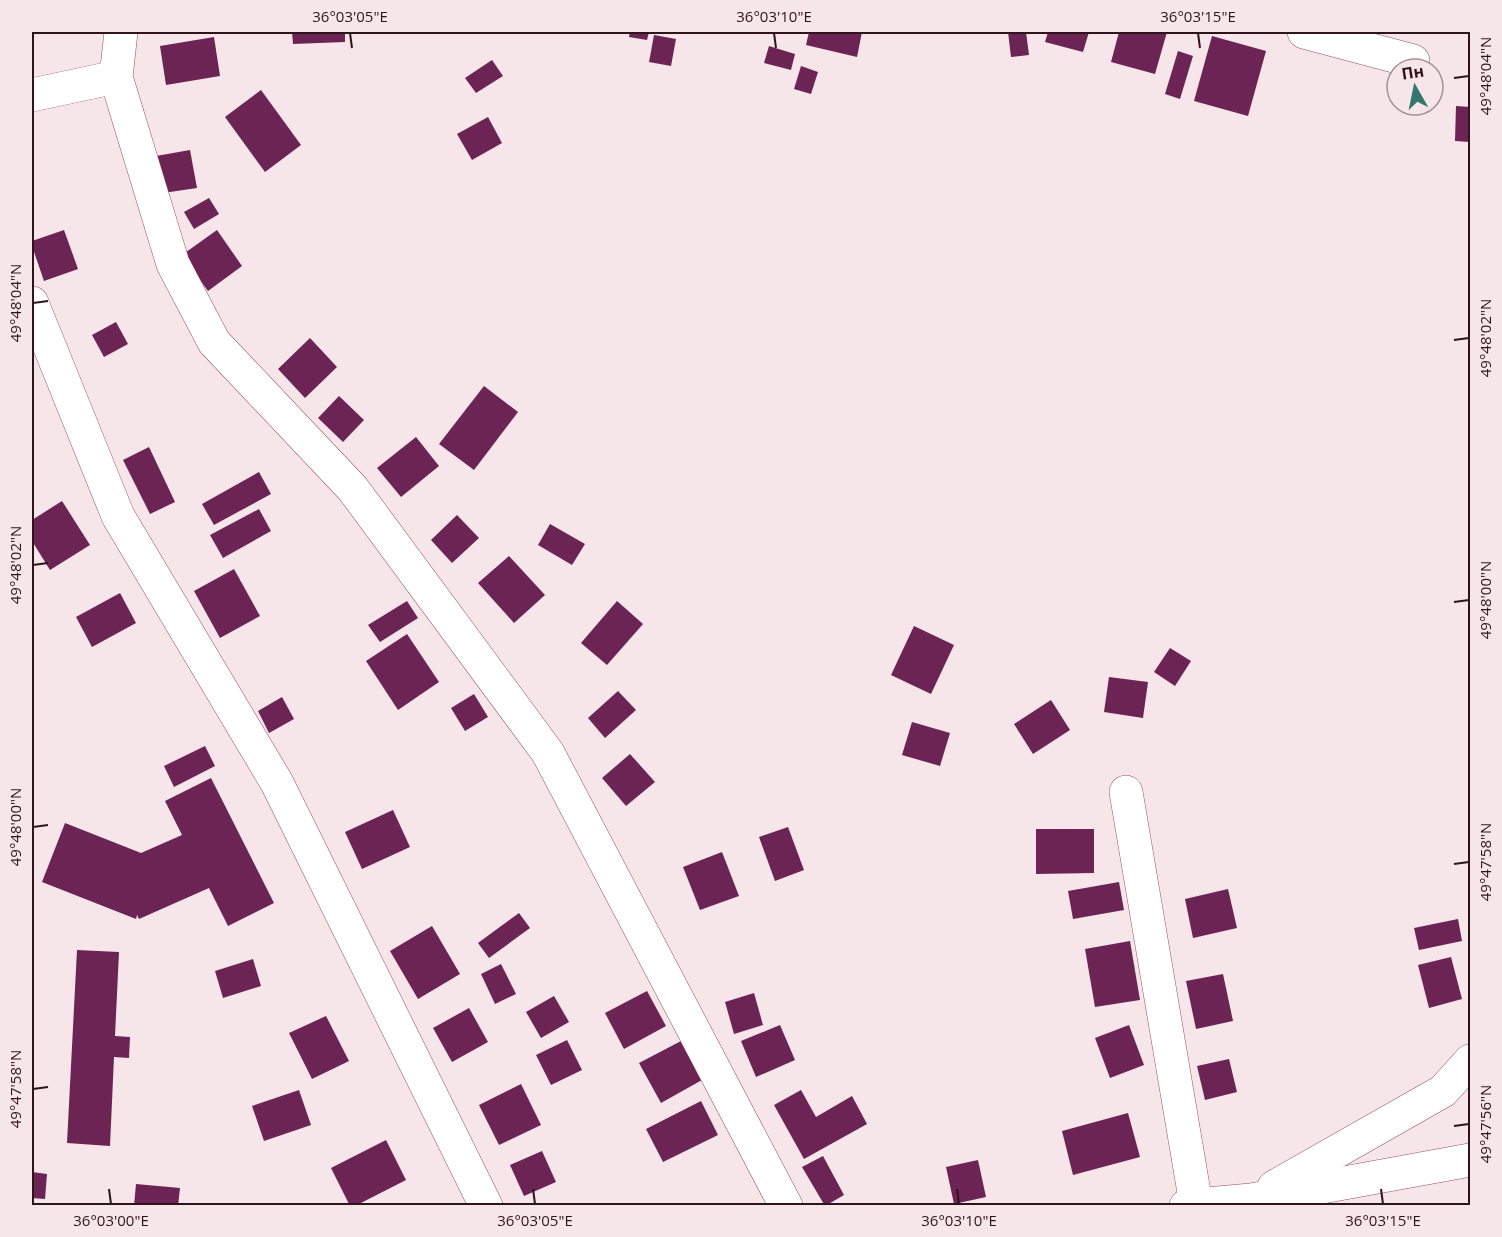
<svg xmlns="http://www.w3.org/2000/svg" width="1502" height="1237" font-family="'Open Sans',sans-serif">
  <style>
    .building { fill: #6b2454 }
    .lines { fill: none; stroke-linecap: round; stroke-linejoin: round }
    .minor-casing { stroke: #965165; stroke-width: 34 }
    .minor { stroke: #fff; stroke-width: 33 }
    .ticks { fill: none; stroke: #30141c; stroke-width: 2 }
    .neatline { fill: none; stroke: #30141c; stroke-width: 2 }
    .ticks-label { font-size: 15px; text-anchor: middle; fill: #30141c }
  </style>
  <rect width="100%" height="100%" fill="#f6e5e9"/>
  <!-- building -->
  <g class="building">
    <polygon points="292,32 345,32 345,42 293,44"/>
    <polygon points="630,32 649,32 647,40 629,37"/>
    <polygon points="809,32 862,32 857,57 806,45"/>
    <polygon points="1008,32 1026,32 1029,55 1011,57"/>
    <polygon points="1048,32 1089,32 1083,52 1045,42"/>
    <polygon points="1119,32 1167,32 1155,74 1111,62"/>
    <polygon points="654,35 676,39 671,66 649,62"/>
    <polygon points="1212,36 1266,51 1248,116 1194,101"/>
    <polygon points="214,37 220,76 166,85 160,46"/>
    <polygon points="769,46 795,54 791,70 764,63"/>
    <polygon points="1178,51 1193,56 1180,99 1165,94"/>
    <polygon points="492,60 503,76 476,93 465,78"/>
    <polygon points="801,66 818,72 811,94 794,89"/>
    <polygon points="261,90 301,145 265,172 225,117"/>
    <polygon points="1456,106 1470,107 1470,142 1455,141"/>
    <polygon points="488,117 502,143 472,160 457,134"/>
    <polygon points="190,150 197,188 163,193 156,156"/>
    <polygon points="209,198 219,214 194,229 184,212"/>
    <polygon points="64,230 78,269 44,281 32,246 32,241"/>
    <polygon points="217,230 242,266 208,291 182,255"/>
    <polygon points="116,322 128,344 104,357 92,335"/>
    <polygon points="310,338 337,367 305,398 278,369"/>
    <polygon points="484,386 518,412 474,470 439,444"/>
    <polygon points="339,396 364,420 343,442 318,418"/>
    <polygon points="416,437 439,466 401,497 377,468"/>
    <polygon points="149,447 175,502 150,514 123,460"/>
    <polygon points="259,472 271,494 214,525 202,504"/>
    <polygon points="62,501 90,545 50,570 32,541 32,520"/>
    <polygon points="259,509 271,531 223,558 210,535"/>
    <polygon points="457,515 479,538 452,563 431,540"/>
    <polygon points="550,524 585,544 572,565 538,545"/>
    <polygon points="509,556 545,595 514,623 478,583"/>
    <polygon points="234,569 260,616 220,638 194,591"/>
    <polygon points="120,593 136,623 92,647 76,617"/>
    <polygon points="407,601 418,618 380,642 368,625"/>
    <polygon points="617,601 643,624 607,665 581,643"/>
    <polygon points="914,626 954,645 931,694 891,675"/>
    <polygon points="407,634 439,682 398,710 366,661"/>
    <polygon points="1170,648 1191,661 1175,686 1154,672"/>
    <polygon points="1109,677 1148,682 1143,718 1104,712"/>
    <polygon points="618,691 636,710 605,738 588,718"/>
    <polygon points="474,694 488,717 465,731 451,708"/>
    <polygon points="282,697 294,719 269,733 258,711"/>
    <polygon points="1051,700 1070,730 1033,754 1014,724"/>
    <polygon points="912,722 950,733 940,766 902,755"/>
    <polygon points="205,746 215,766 174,787 164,766"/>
    <polygon points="630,754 655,782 626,806 602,778"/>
    <polygon points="211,778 274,903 228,926 209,888 139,919 137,915 136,919 42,882 65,823 141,853 182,835 165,801"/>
    <polygon points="393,810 410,847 362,869 345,832"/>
    <polygon points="788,827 804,870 775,881 759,837"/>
    <polygon points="1036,829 1094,829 1094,873 1036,874"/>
    <polygon points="722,852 739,896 700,910 683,867"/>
    <polygon points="1119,882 1124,910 1073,919 1068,891"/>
    <polygon points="1228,889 1237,928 1193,938 1185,899"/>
    <polygon points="519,913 530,928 489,958 478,943"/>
    <polygon points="1458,919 1462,941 1419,950 1414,928"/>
    <polygon points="432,926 460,974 418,999 390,951"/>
    <polygon points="1130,941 1140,1000 1095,1007 1085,949"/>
    <polygon points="77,950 119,952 115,1036 130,1037 129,1058 114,1057 110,1146 67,1143"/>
    <polygon points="1451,957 1462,999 1429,1008 1418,965"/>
    <polygon points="253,959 261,986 223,998 215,971"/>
    <polygon points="501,964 516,994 495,1004 481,974"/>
    <polygon points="1223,974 1233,1021 1196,1029 1186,981"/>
    <polygon points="647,991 666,1026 624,1049 605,1013"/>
    <polygon points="754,993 763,1025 734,1034 725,1002"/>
    <polygon points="554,996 569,1022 541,1038 526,1012"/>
    <polygon points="469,1008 488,1042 452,1062 433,1028"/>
    <polygon points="326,1016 349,1061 312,1079 289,1033"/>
    <polygon points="780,1025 795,1060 756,1077 741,1041"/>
    <polygon points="1129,1025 1144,1065 1110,1078 1095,1038"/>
    <polygon points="567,1040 582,1070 551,1085 536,1055"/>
    <polygon points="681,1041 702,1080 661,1103 639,1063"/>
    <polygon points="1229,1059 1237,1092 1205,1100 1197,1066"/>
    <polygon points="521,1084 541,1125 499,1145 479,1105"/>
    <polygon points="299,1090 311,1125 264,1141 252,1106"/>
    <polygon points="801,1090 816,1117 852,1096 867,1124 804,1159 774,1105"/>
    <polygon points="701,1101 718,1135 663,1162 646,1129"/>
    <polygon points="1128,1113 1140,1157 1073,1175 1062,1131"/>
    <polygon points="386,1140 406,1180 355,1206 350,1206 331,1168"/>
    <polygon points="542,1151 556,1182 524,1196 510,1165"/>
    <polygon points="823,1156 844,1195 825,1206 802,1167"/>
    <polygon points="978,1160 986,1197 954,1204 946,1167"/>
    <polygon points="32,1172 47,1174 45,1199 32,1198"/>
    <polygon points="136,1184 180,1188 178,1206 134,1206"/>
  </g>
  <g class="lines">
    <defs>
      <g id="minor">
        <polyline points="121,32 116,77 173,264 214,342 353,489 548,753 786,1206"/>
        <polyline points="1304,32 1413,61"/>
        <polyline points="32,95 116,77"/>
        <polyline points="32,303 118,516 277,783 486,1206"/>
        <polyline points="1126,792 1196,1204"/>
        <polyline points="1274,1187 1443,1091 1470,1061"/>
        <polyline points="1186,1206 1251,1200 1470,1160"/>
      </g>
    </defs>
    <!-- minor casing -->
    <use href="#minor" class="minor-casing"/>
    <!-- minor -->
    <use href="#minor" class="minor"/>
  </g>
  <!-- ticks -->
  <path class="ticks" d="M350 33 352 48M774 33 776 48M1198 33 1200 48M1454 78 1469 76M33 303 48 301M1454 340 1469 338M33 565 48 563M1454 602 1469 600M33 827 48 825M1454 864 1469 862M33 1089 48 1087M1454 1126 1469 1124M109 1189 111 1204M533 1189 535 1204M957 1189 959 1204M1381 1189 1383 1204"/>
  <!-- border -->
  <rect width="1502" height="1237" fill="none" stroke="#f6e5e9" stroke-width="66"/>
  <!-- north arrow -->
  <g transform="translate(1415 87) rotate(351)"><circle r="28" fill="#f6e5e9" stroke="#a79197" stroke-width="1.5"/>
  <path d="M0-4.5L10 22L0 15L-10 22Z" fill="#31776c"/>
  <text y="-9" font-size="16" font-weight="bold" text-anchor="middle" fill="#30141c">Пн</text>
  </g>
  <rect x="33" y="33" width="1436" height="1171" class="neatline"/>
  <g class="ticks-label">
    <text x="350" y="22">36°03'05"E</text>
    <text x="774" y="22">36°03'10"E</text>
    <text x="1198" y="22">36°03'15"E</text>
    <text transform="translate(1486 76) rotate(-90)" y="5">49°48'04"N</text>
    <text transform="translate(16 303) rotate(-90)" y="5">49°48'04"N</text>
    <text transform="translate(1486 338) rotate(-90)" y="5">49°48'02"N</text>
    <text transform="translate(16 565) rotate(-90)" y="5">49°48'02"N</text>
    <text transform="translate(1486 600) rotate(-90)" y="5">49°48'00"N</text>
    <text transform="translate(16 827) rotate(-90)" y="5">49°48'00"N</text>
    <text transform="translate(1486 862) rotate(-90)" y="5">49°47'58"N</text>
    <text transform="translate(16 1089) rotate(-90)" y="5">49°47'58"N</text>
    <text transform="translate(1486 1124) rotate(-90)" y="5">49°47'56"N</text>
    <text x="111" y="1226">36°03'00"E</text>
    <text x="535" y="1226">36°03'05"E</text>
    <text x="959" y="1226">36°03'10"E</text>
    <text x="1383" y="1226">36°03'15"E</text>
  </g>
</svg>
